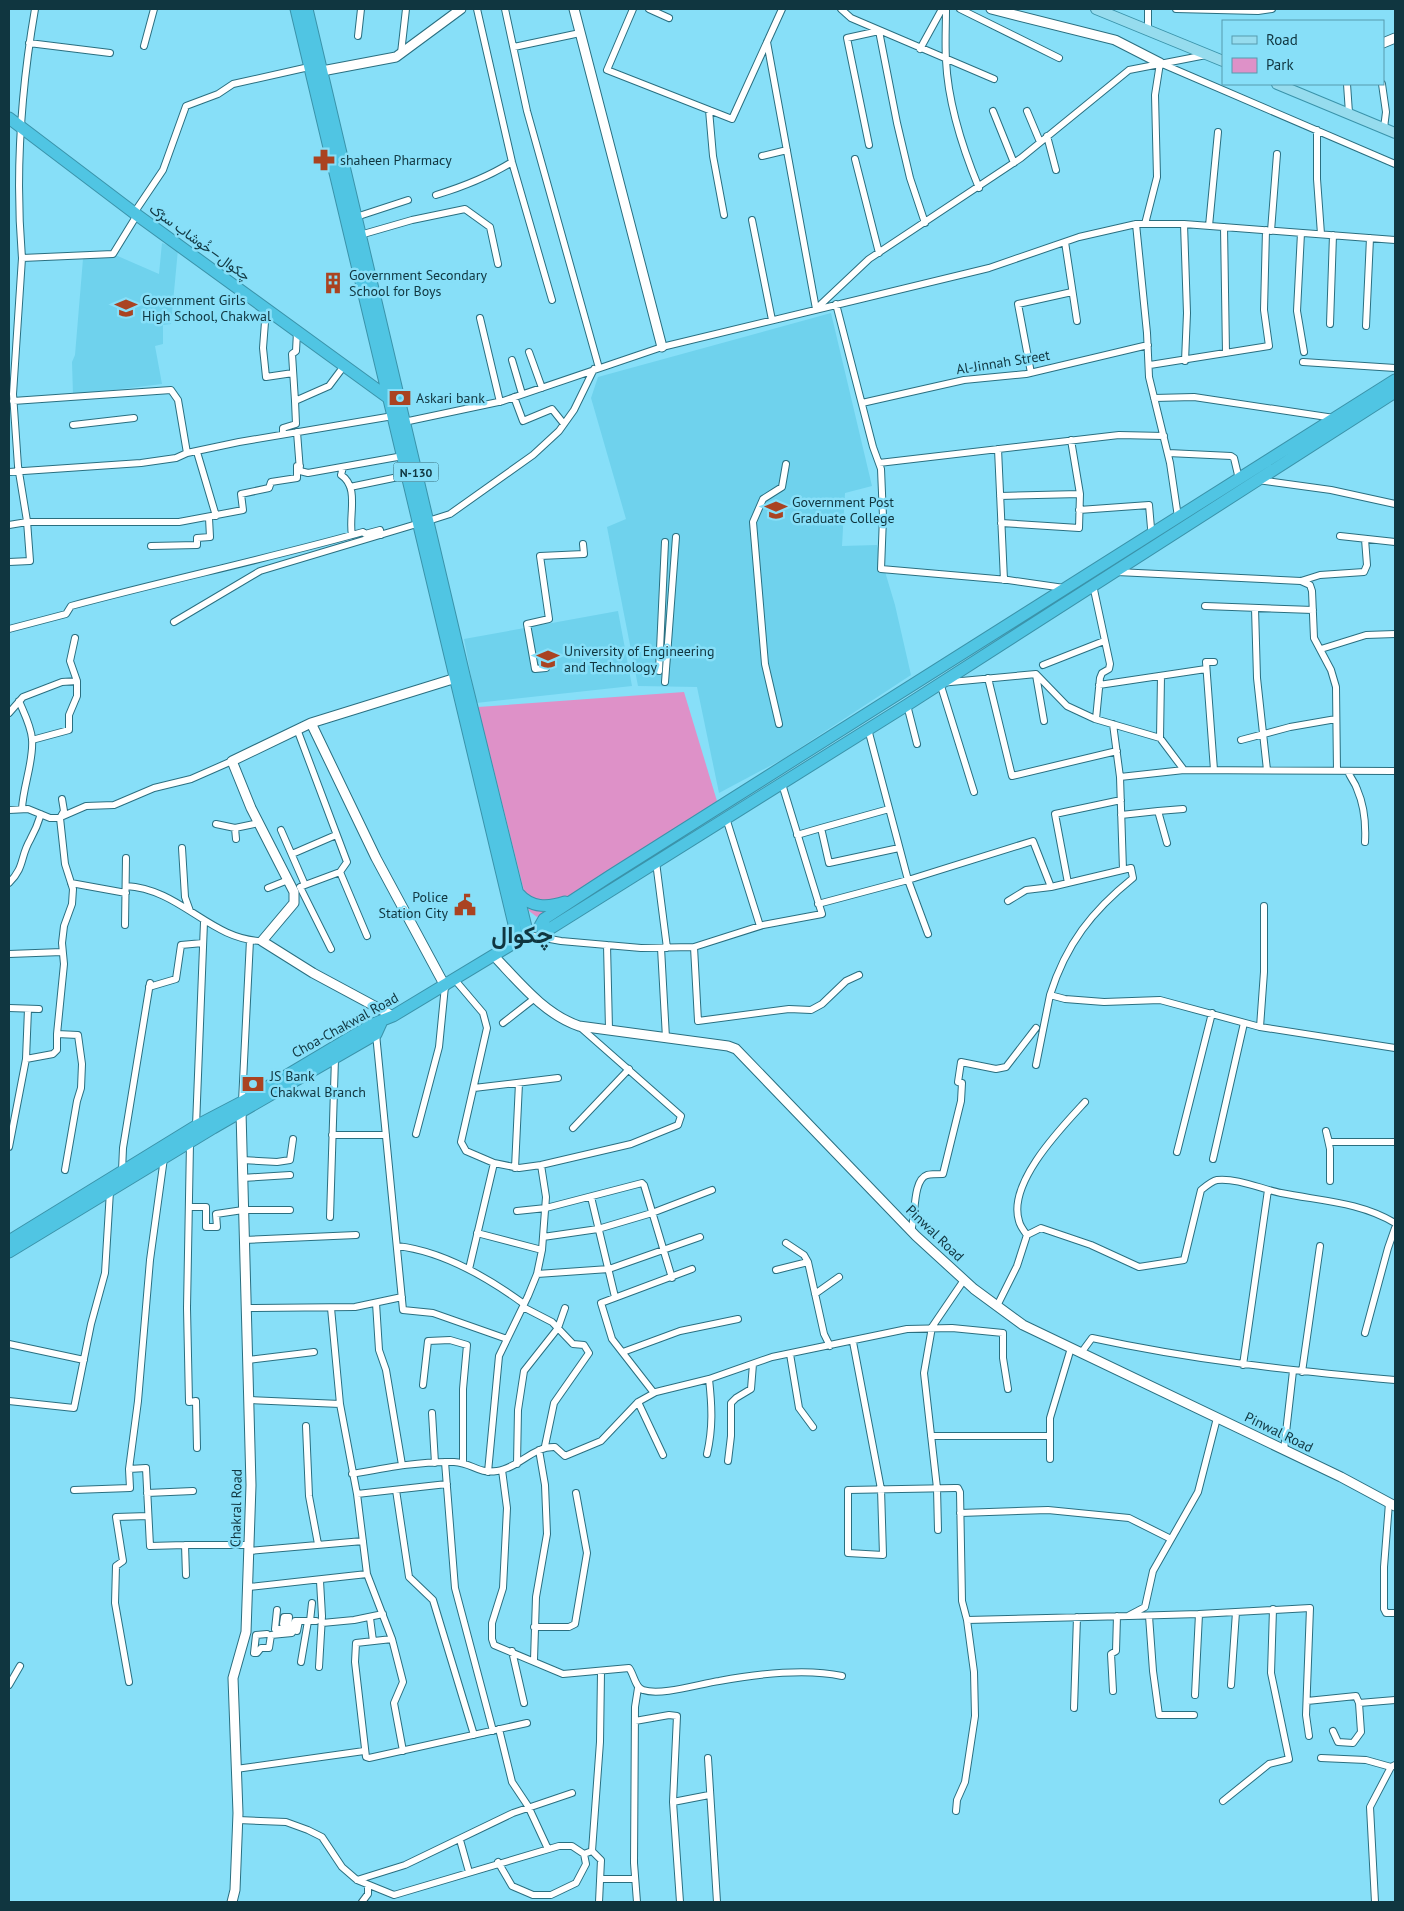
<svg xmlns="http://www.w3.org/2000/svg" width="1404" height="1911" viewBox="0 0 1404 1911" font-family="'PT Sans',Vazirmatn,sans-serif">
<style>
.built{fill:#6fd2ed}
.green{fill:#de91c8}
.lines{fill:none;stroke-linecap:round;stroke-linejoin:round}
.street-casing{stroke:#2a6f80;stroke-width:8}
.secondary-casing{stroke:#2a6f80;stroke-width:11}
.primary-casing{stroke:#3a93aa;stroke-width:12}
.highway-casing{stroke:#3a93aa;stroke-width:13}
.street{stroke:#fff;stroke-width:6}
.secondary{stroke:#fff;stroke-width:9}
.primary{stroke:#96dcee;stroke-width:10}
.highway{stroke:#50c5e3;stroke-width:11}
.labels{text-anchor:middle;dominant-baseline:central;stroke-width:5;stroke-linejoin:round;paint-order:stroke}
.shield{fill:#87dff8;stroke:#346977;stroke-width:1}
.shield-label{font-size:12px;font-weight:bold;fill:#103640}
.poi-label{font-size:14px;fill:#103640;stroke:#87dff8;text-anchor:start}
.street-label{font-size:14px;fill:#103640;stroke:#87dff8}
.town-label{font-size:24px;font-weight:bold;fill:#103640;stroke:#87dff8}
</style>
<rect width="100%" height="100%" fill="#87dff8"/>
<path class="built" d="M 162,243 L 178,249 L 171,324 L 163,325 L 163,344 L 155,346 L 162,384 L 73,395 L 72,362 L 75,355 L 83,259 L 113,254 L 159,274 Z
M 831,313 L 872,486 L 845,493 L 842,546 L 877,545 L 895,605 L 911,675 L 783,759 L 719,793 L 697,687 L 638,686 L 607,527 L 626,519 L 591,398 L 598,377 Z
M 618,611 L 632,686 L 476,703 L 464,639 Z"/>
<path class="green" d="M 684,692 L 717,801 L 537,917 L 529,911 L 478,707 Z"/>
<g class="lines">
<g class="street-casing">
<path id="street" d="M 35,9 C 21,90 15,175 22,258 L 113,254 L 137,215
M 477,9 L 512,162 L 552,300
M 505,9 L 527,111 L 599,368
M 633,9 L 607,70 L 732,119 L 782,9
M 649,9 L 669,18
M 841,9 L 851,18 L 994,79
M 946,9 C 946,26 945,43 946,60 C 948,104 962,147 979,188
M 960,9 L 1059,58
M 1148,9 L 1148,30
M 1176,9 L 1258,11 L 1272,9
M 358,36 L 361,9
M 767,42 L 816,309
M 29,43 L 110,53
M 144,46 L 154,9
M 514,47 L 580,33
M 920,49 L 942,9
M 401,53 L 406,9
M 1347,84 L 1349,113
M 1382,84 L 1386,112 L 1384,128
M 709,110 L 713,156 L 724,215
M 993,111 L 1014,163
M 1027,111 L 1040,142
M 1317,130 L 1317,179 L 1321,234
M 1047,136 L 1056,170
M 869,145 L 847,38 L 879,31 L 897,123 L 910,178 L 925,223
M 762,156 L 787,150
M 855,159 L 879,253
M 436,195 C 462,187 488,177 512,162
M 134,213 L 163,170 L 186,106 L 218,94 L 233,84 L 309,67
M 356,217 L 408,200
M 752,220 L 772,320
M 1136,224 L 1147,333 L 1149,377 L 1170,463 L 1178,517
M 1145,224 L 1157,177 L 1155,95 L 1160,63 L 1395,164
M 1184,224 L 1187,313 L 1185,361
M 1209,226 L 1218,132
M 1224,227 L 1226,353
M 1271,231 L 1277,154
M 1301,233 L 1297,311 L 1304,352
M 360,235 L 412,220 L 465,209 L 490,227 L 498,264
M 1065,242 L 1077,321
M 836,304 L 873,447 L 881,469 L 883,517 L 881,569 L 1008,580 L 1064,588
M 817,308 L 869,259 L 1021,158 L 1129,70 L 1206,55
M 266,309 L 263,348 L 266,377 L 293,373
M 480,318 L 500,402
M 1330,324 L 1333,235
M 1366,326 L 1370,238
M 529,352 L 542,388
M 512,360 L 522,394
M 1303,362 L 1395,368
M 1150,365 L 1269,346 L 1264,310 L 1266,230
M 1031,373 L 1018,304 L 1072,292
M 514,397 L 523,421 L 552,409 L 564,424
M 1154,398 L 1194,397 L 1334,418
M 13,401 L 171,390 L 178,400 L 187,453
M 295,401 L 292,354 L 296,351 L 297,332
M 862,403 L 964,380 L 1026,374 L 1148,345
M 404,422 L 503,401 L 662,347 L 989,268 L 1079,237 L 1136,224 L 1184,224 L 1395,240
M 73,425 L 134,418
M 297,432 L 300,471 L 308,473 L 403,456
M 283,434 L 283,428 L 296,424 L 295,401 L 329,386 L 344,366
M 998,449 L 1004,580
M 197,452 L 216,516
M 1168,453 L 1231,456 L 1234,458 L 1239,479
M 879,463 L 1119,435 L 1164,436
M 343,467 L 341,475 C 360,487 348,517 352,535
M 9,472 L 141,463 L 176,458 L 187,453 L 239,442 L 393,416
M 1258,480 L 1331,490 L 1395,504
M 350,487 L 408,475
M 1000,496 L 1080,494
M 1079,510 L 1149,505 L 1151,528
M 428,521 L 450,514 L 533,455 L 559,431 L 574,410 L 594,369
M 1001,523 L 1079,528 L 1080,494 L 1071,440
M 9,525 L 27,522 L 179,522 L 243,510 L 241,494 L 269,488 L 271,482 L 297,478 L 297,466 L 300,466
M 1340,536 L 1395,542
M 151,546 L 197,545 L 197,538 L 210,537 L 209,518
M 9,562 L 30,561 L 27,521 L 18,466 L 13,394 L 22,258
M 1117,572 L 1301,581 L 1320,575 L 1364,572 L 1367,565 L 1365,539
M 1301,581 L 1310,585 L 1312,591 L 1314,638 L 1331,670 L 1336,687 L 1337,771
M 1093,585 L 1110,664 L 1109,669 L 1102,673 L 1100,678 L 1096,719
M 1205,606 L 1313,610
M 1255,608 L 1257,678 L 1267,770
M 174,622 L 260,571 L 420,523
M 9,629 L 66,614 L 71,606 C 168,580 266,559 363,532 L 365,534 L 380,530 L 381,535
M 1321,649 L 1366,635 L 1395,634
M 1043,665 L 1104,641
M 546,668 L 535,669 L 527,624 L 549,619 L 540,556 L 584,554 L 583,544
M 659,671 L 665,542
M 1036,675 L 1044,721
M 988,678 L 1012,776 L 1117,751
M 665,682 L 676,537
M 1099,685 L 1206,669
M 19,701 C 24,713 31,726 32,739 C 34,761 23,786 22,809
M 907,705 L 917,744
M 9,713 L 23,697 L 62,682 L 77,681
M 779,724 L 765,664 L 753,522 L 763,499 L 782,487 L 786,464
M 1113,724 L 1120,777 L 1123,870
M 297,729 L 347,862 L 340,872 L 367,936
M 868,729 L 908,880 L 928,934
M 1160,738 L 1161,676
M 32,740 L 69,730 L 69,715 L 77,696 L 77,681 L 70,661 L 75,638
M 1241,740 L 1290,727 L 1336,719
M 1184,770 L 1395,771
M 1214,770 L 1206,662 L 1214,662
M 1348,771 C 1350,778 1355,782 1357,789 C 1364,805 1366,824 1365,842
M 974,792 L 940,683 L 1036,674 L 1067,706 L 1095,719 L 1160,738 L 1184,770 L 1120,777
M 9,810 L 28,809 L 50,818 L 60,818
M 1158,811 L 1183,809
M 1121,815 L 1158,811 L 1167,843
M 63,816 L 86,806 L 114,805 L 154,788 L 191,779 L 232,761
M 726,818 L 760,926
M 216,824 L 235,828
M 821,828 L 889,809
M 281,830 L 305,885 L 340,872
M 797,835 L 821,828 L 829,863 L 899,848
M 236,839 L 235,828 L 259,823
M 182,848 L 185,897 L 190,911
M 292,854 L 336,835
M 656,862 L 667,948
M 9,883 C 25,867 20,857 30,840 C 35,831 38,824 41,814
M 71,883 L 126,893
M 1068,883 L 1055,814 L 1121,800
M 305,885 L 300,887 L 331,949
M 126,886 C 181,889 210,940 262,941
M 268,888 L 288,880
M 1008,901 L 1026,890 L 1051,887 L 1131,868 L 1133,878 C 1092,911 1066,944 1050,995 L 1065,999 L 1104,1002 L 1160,1000 L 1260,1027 L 1395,1048
M 818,904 L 908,880 L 1033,841 L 1051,887
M 125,925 L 126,858
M 528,935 L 561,941 L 641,948 L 694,947 L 763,925 L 822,914 L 782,784
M 607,945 L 609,1029
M 694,947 L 698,1021 L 789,1009 L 811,1010 L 822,1004 L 846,981 L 859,975
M 661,948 L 666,1038
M 9,954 L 62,952
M 455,980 L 483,1013 L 487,1028 L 461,1142 L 466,1151 L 494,1163 L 519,1168 L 541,1165 L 631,1144 L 678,1125 L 681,1116 L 580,1027
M 149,987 L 176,979 L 181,945 L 203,943
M 9,1008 L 39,1009
M 503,1023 L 535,998
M 1260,1027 L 1264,972 L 1264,906
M 57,1034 L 78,1035 L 82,1064 L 81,1088 L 77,1101 L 65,1170
M 376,1034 L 403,1310 L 433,1313 L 507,1339
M 26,1059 L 53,1054 L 57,1050 L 57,1034 L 64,964 L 62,943 L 64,926 L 72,904 L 73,889 L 65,864 L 60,818 L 64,811 L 62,799
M 1036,1065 L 1050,995
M 474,1088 L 558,1078
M 242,1102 L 250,940
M 196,1126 L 204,922
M 573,1128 L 629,1069
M 416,1134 L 439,1047 L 445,986
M 332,1135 L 386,1135
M 190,1143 L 187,1308 L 189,1402 L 196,1401 L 197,1448
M 9,1147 L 26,1059 L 28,1009
M 1177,1152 L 1212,1013
M 1213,1159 L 1244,1023
M 242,1160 L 277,1162 L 290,1160 L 293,1139
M 515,1168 L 519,1083
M 122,1171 L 123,1148 L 150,983
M 242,1178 L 290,1175
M 1330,1181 L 1330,1149 L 1326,1131 L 1329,1142 L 1395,1142
M 591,1197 L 615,1297
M 190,1207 L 206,1207 L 206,1227 L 217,1227 L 216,1214 L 243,1210 L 290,1210
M 517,1211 L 546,1208 L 642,1183 L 644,1185 L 672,1278
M 330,1217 L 335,1058
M 911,1231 C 916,1218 912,1180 927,1175 C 931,1174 938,1174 943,1174 L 961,1101 L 962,1083 L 958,1082 L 961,1062 L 996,1069 L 1006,1067 L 1036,1028
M 477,1233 L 542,1250
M 1027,1235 C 1024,1231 1020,1226 1019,1221 C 1007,1183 1062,1127 1085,1102
M 543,1237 L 598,1229 L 652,1213 L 712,1190
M 244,1240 L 356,1235
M 786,1243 L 804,1255 L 808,1262 L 824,1334 L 830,1346
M 397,1246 C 443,1251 487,1277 524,1304
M 469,1269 L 494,1163
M 776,1270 L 808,1262
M 537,1274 L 609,1269 L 700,1237
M 815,1294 L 839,1277
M 376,1303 L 379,1350 L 386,1370 L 402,1465
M 997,1306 L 1017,1266 L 1027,1235 L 1041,1228 L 1091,1245 L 1139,1267 L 1184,1260 L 1201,1190 C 1206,1186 1212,1181 1217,1180 C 1238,1178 1261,1189 1281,1193 C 1321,1201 1360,1202 1395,1223
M 523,1307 L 552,1322 L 573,1344 L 584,1345 L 589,1353 L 554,1403 L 545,1446
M 246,1308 L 355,1307 L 402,1297
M 331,1308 L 340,1404 L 357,1494 L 367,1574 L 392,1639 L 403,1682 L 394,1703 L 403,1751
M 1365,1333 L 1388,1248 L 1395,1228
M 853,1342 L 881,1489 L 883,1555 L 848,1553 L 848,1490 L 955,1488 L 958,1488 L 960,1492 L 962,1601 L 967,1620 L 974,1672 L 975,1716 L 965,1782 L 957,1800 L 956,1811
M 9,1344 L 84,1360
M 623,1352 L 680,1331 L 738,1319
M 1081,1353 L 1092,1338 C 1193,1360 1293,1371 1395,1380
M 790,1354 L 799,1408 L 813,1427
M 248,1360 L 314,1352
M 1243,1365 L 1268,1190
M 1302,1372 L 1320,1246
M 423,1385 L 428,1341 L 450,1340 L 467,1345 L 463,1389 L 463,1463
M 654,1393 L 612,1339 L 601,1303 L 692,1269
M 249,1400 L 340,1404
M 9,1401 L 74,1408 L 91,1324 L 105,1273 L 110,1191
M 638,1402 L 663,1455
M 432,1413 L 435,1463
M 306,1426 L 309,1496 L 318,1544
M 931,1436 L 1050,1436
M 1284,1450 L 1293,1371
M 707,1454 C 713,1428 712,1406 709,1379
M 1050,1459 L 1050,1418 L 1071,1348
M 728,1461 L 731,1436 L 731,1403 L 736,1398 L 751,1389 L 753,1364
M 445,1462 L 455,1588 L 493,1731
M 517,1464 L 518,1410 L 524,1371 L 558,1328 L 565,1308
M 129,1469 L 146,1468 L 150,1546 L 185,1545
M 502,1470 L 507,1508 L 503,1588 L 492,1623 L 492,1639 L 494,1645 L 563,1674 L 629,1668 C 634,1674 635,1688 643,1690 C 661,1696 699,1684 719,1681 C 757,1674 805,1668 842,1676
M 488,1472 L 499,1356 L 528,1296 L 537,1274 L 542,1250 L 546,1197 L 541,1165
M 352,1474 C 385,1468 420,1461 454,1462 C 473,1463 477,1474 497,1471 C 519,1468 533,1446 555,1447 L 565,1456 L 601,1441 L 638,1402 L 656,1392 L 709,1379 L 772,1357 L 907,1329 L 952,1328 L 1003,1333 L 1003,1358 L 1008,1389
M 74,1490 L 130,1488 L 129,1469 L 138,1401 L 150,1260 L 164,1158
M 396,1490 L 409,1577 L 433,1600 L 474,1735
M 147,1493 L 193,1491
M 357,1494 L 447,1484
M 1389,1503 L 1384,1567 L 1384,1609 L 1386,1613 L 1395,1613
M 960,1513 L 1048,1510 L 1129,1518 L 1171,1539
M 938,1530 L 937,1488 L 924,1373 L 932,1327 L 964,1280
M 249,1551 L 363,1541
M 186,1575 L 185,1545 L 249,1545
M 249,1587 L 367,1574
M 277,1610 L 275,1629 L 288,1629 L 289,1617 L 284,1617 L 283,1624
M 1199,1614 L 1310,1608 L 1306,1715 L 1309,1736
M 1129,1616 L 1199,1614 L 1195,1695
M 1149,1616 L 1153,1671 L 1159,1715 L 1194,1715
M 370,1618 L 373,1641
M 967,1620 L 1128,1616 L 1145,1607 L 1153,1571 L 1198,1492 L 1217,1418
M 310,1621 L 312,1603
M 322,1623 L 354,1620 L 383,1614
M 534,1627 L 569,1627 L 575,1624 L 587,1553 L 576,1493
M 297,1631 L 299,1621
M 267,1634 L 256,1635 L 254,1653 L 257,1653 L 261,1648 L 269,1648 L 271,1635 L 292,1633 L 295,1621 L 316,1621
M 392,1639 L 356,1643 L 355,1662 L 366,1757 L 369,1758 L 527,1723
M 512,1651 L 524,1703
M 534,1660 L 536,1597 L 547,1534 L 545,1485 L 539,1450
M 301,1662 L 308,1621
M 319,1667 L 322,1616 L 320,1581
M 129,1682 L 115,1603 L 116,1566 L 123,1561 L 116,1517 L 148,1516
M 9,1685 L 20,1666
M 1231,1685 L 1236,1612
M 1113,1691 L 1111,1654 L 1116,1651 L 1117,1616
M 1307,1701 L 1356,1696 L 1359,1703
M 1074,1708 L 1077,1617
M 635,1721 L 669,1715 L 677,1716 L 673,1802 L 680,1902
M 499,1729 L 512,1782 L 528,1806 L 548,1849
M 1333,1731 L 1338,1742 L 1353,1743 L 1361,1732 L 1359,1703 L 1395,1700
M 708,1758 L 717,1902
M 1321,1758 L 1366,1760 L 1391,1767
M 236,1769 L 364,1751
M 1223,1801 L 1269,1764 L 1289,1759 L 1271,1673 L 1273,1609
M 673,1802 L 709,1795
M 238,1820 L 286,1822 L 308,1830 L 322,1837 L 342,1867 L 357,1880 L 394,1895 L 559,1846 L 572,1846 L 584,1854 L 592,1851 L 600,1742 L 601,1672
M 460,1840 L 469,1872
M 592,1851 L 601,1860 L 599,1902
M 498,1862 L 512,1886 L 533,1895 L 551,1895 L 576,1883 L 586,1864 L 584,1854
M 600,1879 L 635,1879
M 357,1880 L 405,1865 L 513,1813 L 572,1793
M 362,1902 L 368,1894 L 368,1885
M 637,1902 L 634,1863 L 635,1707 L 638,1688
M 1375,1902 L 1370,1807 L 1391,1767 L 1395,1765"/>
</g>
<g class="secondary-casing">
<path id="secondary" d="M 574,9 L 662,347
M 991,9 L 1115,40 L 1160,63
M 1383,43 L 1395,38
M 322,71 L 396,57 L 461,9
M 311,723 L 376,858 L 445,986
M 494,956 C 519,982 544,1014 579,1026 L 728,1046 L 736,1049 L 916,1236 L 974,1289 L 1023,1325 L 1341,1477 L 1395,1506
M 393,1016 L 313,973 L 262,941 L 294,903 L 294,892 L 251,808 L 232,761 L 311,723 L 456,678 L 462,679
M 232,1902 L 235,1890 L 238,1813 L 233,1678 L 246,1632 L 251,1485 L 241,1112"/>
</g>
<g class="primary-casing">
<path id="primary" d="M 1096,9 L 1223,61
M 1277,84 L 1395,133"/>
</g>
<g class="highway-casing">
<path id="highway" d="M 296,9 L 518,941
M 307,9 L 465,679 L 528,935
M 9,118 L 137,215 L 390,399
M 518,893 C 531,908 547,908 565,902
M 540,926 L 544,919 L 610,876 L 1395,380
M 540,926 L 551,928 L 907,705 L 1395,392
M 9,1241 L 196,1126 L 242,1102 L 373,1024 L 393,1016 L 524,937
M 9,1252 L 213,1128 L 376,1034 L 381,1023"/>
</g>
<use href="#street" class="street"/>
<use href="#secondary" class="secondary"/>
<use href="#primary" class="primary"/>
<use href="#highway" class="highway"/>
</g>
<defs>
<g id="pharmacy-bare" transform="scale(1.725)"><path d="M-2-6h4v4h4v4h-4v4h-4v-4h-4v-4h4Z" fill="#aa4321" stroke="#87dff8" stroke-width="2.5" paint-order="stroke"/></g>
<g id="building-bare" transform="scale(1.725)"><path d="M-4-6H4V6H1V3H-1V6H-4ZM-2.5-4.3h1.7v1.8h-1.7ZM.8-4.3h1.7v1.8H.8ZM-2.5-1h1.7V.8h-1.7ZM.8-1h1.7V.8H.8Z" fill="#aa4321" stroke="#87dff8" stroke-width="2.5" paint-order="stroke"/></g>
<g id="school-bare" transform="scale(1.725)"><path d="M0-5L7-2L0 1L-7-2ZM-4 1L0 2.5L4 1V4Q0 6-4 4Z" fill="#aa4321" stroke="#87dff8" stroke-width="2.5" paint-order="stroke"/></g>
<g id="bank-bare" transform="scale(1.725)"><path d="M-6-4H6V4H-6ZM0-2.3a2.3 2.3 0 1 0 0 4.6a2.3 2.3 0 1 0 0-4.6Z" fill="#aa4321" stroke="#87dff8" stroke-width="2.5" paint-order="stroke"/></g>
<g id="university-bare" transform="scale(1.725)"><path d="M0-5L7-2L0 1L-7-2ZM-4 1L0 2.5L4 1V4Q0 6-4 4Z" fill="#aa4321" stroke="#87dff8" stroke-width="2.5" paint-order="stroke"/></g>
<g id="civic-bare" transform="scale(1.725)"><path d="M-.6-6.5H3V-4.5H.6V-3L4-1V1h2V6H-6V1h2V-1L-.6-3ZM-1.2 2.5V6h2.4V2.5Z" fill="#aa4321" stroke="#87dff8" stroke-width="2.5" paint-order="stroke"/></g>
</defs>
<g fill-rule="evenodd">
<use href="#pharmacy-bare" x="324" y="160"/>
<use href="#building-bare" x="333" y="283"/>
<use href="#school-bare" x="126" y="308"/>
<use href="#bank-bare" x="400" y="398"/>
<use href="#university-bare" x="776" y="510"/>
<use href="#university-bare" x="548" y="659"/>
<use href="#civic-bare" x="465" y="905"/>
<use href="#bank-bare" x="253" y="1084"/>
</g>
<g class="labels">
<rect class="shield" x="393.5" y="462.5" width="45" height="19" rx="4"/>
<g class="shield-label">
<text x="416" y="472">N-130</text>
</g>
<g class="poi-label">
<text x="340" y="160">shaheen Pharmacy</text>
<text x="349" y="275">Government Secondary<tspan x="349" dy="16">School for Boys</tspan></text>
<text x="142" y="300">Government Girls<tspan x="142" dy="16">High School, Chakwal</tspan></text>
<text x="416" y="398">Askari bank</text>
<text x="792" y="502">Government Post<tspan x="792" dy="16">Graduate College</tspan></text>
<text x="564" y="651">University of Engineering<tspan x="564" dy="16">and Technology</tspan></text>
<text x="448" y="897" text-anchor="end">Police<tspan x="448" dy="16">Station City</tspan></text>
<text x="270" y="1076">JS Bank<tspan x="270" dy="16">Chakwal Branch</tspan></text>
</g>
<g class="street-label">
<text transform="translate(200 242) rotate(36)">چکوال—خُوشاب سڑک</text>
<text transform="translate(1003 362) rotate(-9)">Al-Jinnah Street</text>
<text transform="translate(345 1025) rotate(-29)">Choa-Chakwal Road</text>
<text transform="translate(935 1233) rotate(44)">Pinwal Road</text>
<text transform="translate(1279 1432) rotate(26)">Pinwal Road</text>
<text transform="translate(236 1508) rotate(-89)">Chakral Road</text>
</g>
<g class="town-label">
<text x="522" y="934">چکوال</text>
</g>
</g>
<rect width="1404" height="1911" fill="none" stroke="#103640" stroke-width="20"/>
<rect x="1222" y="20" width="162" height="65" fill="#87dff8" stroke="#579bae"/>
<rect x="1232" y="36" width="25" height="8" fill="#96dcee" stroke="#579bae"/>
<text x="1266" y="45" font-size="15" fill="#103640">Road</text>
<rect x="1232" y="58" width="25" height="15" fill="#de91c8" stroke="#579bae"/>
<text x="1266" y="70" font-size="15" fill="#103640">Park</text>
</svg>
